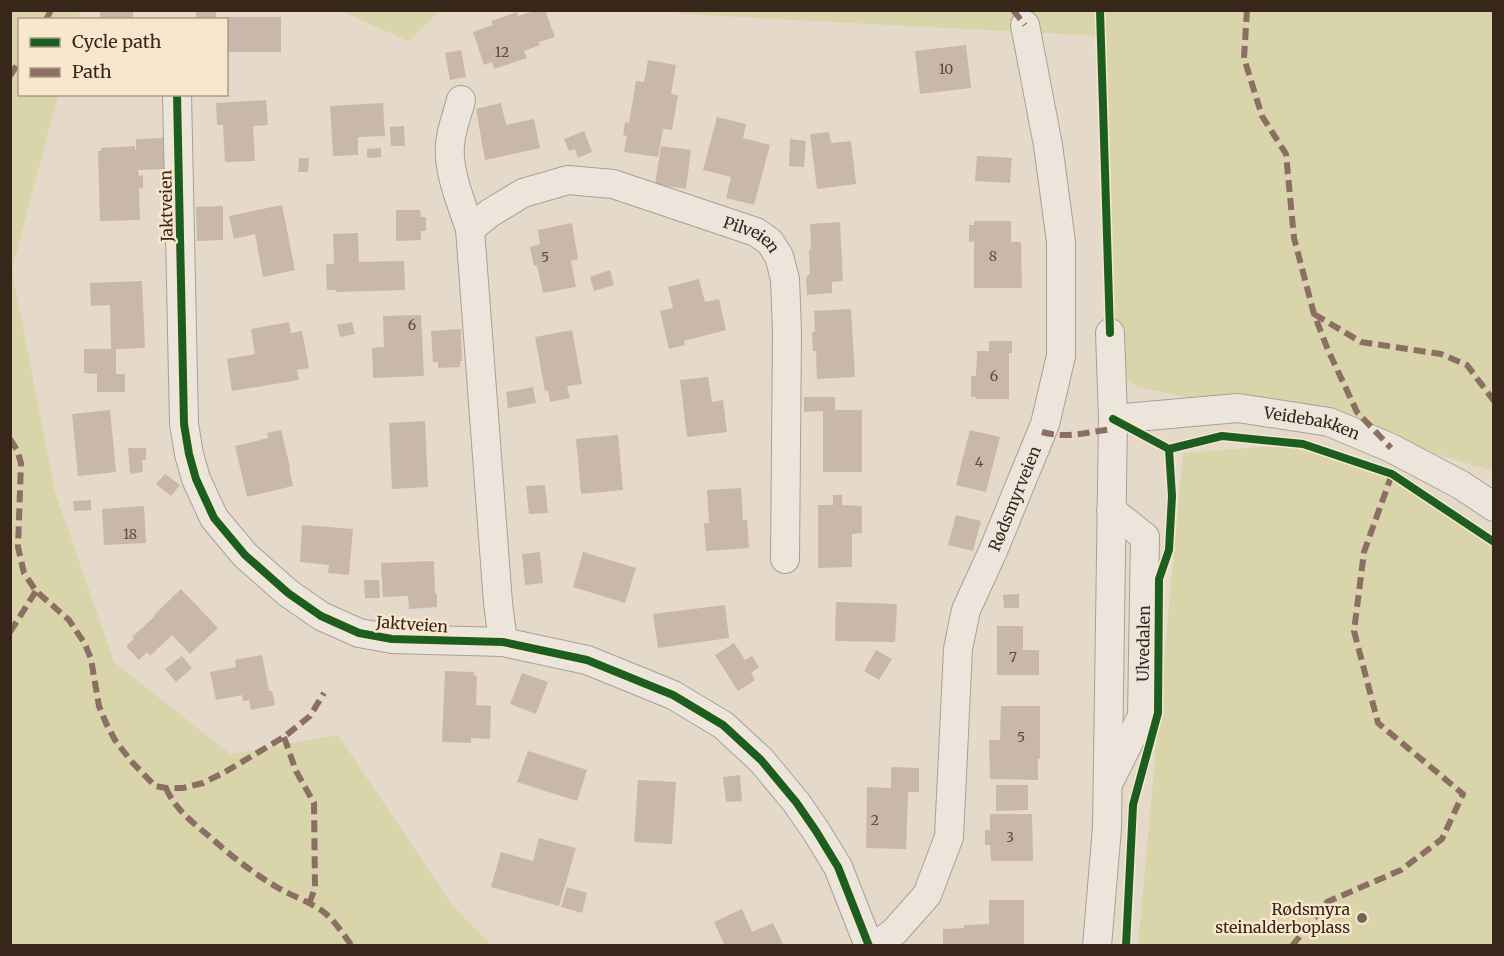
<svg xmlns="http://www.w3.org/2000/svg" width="1504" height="956" viewBox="0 0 1504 956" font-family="Merriweather,serif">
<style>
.green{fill:#d9d4aa}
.building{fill:#c9b7aa}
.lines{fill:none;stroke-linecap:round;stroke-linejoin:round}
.minor-casing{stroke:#aa9f93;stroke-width:30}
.minor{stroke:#ece5dc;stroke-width:28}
.quiet{stroke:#8d6e63;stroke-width:6;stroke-dasharray:12 6;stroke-linecap:butt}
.cycleway-casing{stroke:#f8e7cd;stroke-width:11}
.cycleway{stroke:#1b5e20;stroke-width:8}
.poi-dot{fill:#756558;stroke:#f8e7cd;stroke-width:2}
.labels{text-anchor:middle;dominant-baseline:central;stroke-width:5;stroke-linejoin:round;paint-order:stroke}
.number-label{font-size:14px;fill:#5c4a3f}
.street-label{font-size:16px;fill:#38261b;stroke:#f8e7cd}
.poi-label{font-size:16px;fill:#38261b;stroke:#f8e7cd;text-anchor:end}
</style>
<rect width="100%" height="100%" fill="#e5dac9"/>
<path class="green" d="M 10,11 L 80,11 L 78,19 L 20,20 L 20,94 L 58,95 L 12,270 L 55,492 L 114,662 L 230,754 L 338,735 L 453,906 L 491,945 L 11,945 Z
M 341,11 L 440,11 L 408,41 Z
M 677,11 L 1493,11 L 1493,471 L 1329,422 L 1238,408 L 1138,387 L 1111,368 L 1100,36 L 681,14 Z
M 1303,444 L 1392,474 L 1493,543 L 1493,945 L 1138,945 L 1183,453 Z"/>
<path class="building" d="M 100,10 L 133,10 L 133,20 L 100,20 Z
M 196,10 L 216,10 L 216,20 L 196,20 Z
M 538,10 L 545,10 L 555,37 L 539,42 L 540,45 L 524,51 L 527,58 L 494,69 L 492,62 L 484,65 L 473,32 L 493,25 L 491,21 L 517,12 L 518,16 Z
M 222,17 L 281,17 L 281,52 L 226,52 L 226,20 L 222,20 Z
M 966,45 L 971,88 L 920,94 L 915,51 Z
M 461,50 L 466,77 L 450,80 L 445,53 Z
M 648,60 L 676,65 L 671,94 L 678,95 L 672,130 L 663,129 L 658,157 L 624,152 L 627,136 L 623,135 L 625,122 L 629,123 L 636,81 L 644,82 Z
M 266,100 L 268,125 L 253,126 L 255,161 L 225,162 L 223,125 L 217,125 L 216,103 Z
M 383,103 L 385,136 L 358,137 L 358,155 L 333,156 L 330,106 Z
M 501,103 L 506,125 L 534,119 L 540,148 L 485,160 L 476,109 Z
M 717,117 L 746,124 L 743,138 L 770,145 L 754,205 L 726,198 L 731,177 L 703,170 Z
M 404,126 L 405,146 L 391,146 L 390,127 Z
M 584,131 L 592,152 L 578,158 L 575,149 L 569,151 L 564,139 Z
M 829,132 L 831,143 L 851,141 L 856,184 L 817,189 L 810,134 Z
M 164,138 L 165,169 L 138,170 L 139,176 L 143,175 L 143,188 L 139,188 L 140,220 L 100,221 L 98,151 L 101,151 L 101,148 L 135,146 L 135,150 L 136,150 L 136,139 Z
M 790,139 L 806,141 L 804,167 L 789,166 Z
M 661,146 L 691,150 L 686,189 L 655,184 Z
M 381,148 L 381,157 L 367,158 L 367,149 Z
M 977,156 L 1012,158 L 1010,183 L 975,181 Z
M 299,158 L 309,158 L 308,172 L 298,172 Z
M 282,205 L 295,270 L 263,277 L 255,234 L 234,239 L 229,216 Z
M 223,206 L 223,240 L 197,241 L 196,207 Z
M 396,210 L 420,210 L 421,217 L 426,217 L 426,231 L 421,231 L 421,240 L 396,241 Z
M 974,221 L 1011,221 L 1011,242 L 1021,242 L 1022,288 L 974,288 L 974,241 L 969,242 L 969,225 L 974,225 Z
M 840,222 L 843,281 L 832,282 L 832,293 L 807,295 L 806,278 L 810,273 L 809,250 L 811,249 L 810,224 Z
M 572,223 L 578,259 L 571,261 L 576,287 L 543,293 L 537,265 L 534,266 L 530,247 L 540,244 L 538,230 Z
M 358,233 L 359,262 L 404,261 L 405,290 L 336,292 L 336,290 L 327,290 L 326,264 L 334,264 L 333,234 Z
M 610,270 L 614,285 L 594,291 L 590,277 Z
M 699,279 L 705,302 L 719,299 L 726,330 L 684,341 L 685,345 L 669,349 L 660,311 L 673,308 L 668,287 Z
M 142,281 L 145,348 L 116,349 L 116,374 L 125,374 L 125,392 L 97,392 L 97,374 L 84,373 L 84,349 L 111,349 L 110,305 L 91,306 L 90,283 Z
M 851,309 L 855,377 L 817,379 L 816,351 L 813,351 L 812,332 L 815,332 L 814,311 Z
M 421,315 L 424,376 L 373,378 L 372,348 L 384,347 L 383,316 Z
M 289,322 L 291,333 L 302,331 L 309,368 L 297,370 L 299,380 L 232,391 L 227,359 L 255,354 L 251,329 Z
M 352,322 L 355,334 L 340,337 L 337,325 Z
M 461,329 L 462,361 L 460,361 L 460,367 L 438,368 L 438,362 L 433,362 L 431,331 Z
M 572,330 L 582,384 L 567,386 L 570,398 L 550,402 L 548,390 L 545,391 L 535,337 Z
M 989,341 L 1012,341 L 1012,353 L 1009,353 L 1009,399 L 976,399 L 976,397 L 971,397 L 971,376 L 976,376 L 977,351 L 989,351 Z
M 708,377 L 712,402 L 723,400 L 727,432 L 687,437 L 680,380 Z
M 533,387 L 536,403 L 508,408 L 506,392 Z
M 804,397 L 835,397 L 835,410 L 862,410 L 862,472 L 823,472 L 823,411 L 804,412 Z
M 110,410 L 116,472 L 78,476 L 72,414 Z
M 425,421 L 428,487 L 392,489 L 389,423 Z
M 281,430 L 290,467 L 289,467 L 293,486 L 247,497 L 235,446 L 268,438 L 267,433 Z
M 970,430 L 1000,437 L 986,492 L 956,485 Z
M 618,435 L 623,490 L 581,494 L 576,439 Z
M 128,448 L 146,448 L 146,460 L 142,460 L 143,472 L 130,474 Z
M 165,474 L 180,485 L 171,496 L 156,484 Z
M 545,485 L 548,513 L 529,514 L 526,486 Z
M 741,488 L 743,520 L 747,520 L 749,548 L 706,551 L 704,523 L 709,523 L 707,490 Z
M 833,495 L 842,495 L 842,505 L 862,506 L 862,533 L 852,534 L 852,567 L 818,568 L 818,505 L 833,505 Z
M 91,500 L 91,510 L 74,511 L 73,501 Z
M 144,506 L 146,543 L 104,545 L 102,509 Z
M 956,515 L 981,521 L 973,551 L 948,545 Z
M 302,525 L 353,529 L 349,575 L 328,573 L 329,565 L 300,562 Z
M 540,552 L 543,583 L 525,585 L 522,554 Z
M 583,552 L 636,568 L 625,603 L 573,587 Z
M 434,561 L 435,594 L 437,594 L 437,607 L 409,609 L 408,596 L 383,597 L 381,563 Z
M 364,580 L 379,580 L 380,598 L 365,598 Z
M 181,589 L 218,628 L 190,654 L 172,635 L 150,656 L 147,652 L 139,660 L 126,646 L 134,639 L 132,637 L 155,616 L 154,615 Z
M 1019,594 L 1019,608 L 1004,608 L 1003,595 Z
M 836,602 L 897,604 L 895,642 L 835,641 Z
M 725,605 L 729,638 L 658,648 L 653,614 Z
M 997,626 L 1023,626 L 1023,650 L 1039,650 L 1039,675 L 997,675 Z
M 734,643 L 745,660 L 752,656 L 759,667 L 751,673 L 755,680 L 738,691 L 715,655 Z
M 876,650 L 892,659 L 879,680 L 864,671 Z
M 262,655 L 269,691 L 272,691 L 275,705 L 251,710 L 249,700 L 243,701 L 242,695 L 216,700 L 210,672 L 236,667 L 235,660 Z
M 182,656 L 192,668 L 176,682 L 165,669 Z
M 445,671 L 474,672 L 474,675 L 477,676 L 476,705 L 491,706 L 490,739 L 471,738 L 471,743 L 442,742 Z
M 522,673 L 548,682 L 536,714 L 510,704 Z
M 1001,706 L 1040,706 L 1040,759 L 1038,759 L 1038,780 L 990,779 L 989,740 L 1000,740 Z
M 528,751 L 587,770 L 577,801 L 517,782 Z
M 891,767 L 919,768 L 919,792 L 908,792 L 906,849 L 866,848 L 867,787 L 891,788 Z
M 740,775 L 742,801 L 726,802 L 723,777 Z
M 638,780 L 676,782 L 672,844 L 634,842 Z
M 996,785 L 1028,785 L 1028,810 L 996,811 Z
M 990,814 L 1032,814 L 1033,861 L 991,861 L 990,845 L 985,845 L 985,830 L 990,830 Z
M 539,838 L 576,848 L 559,906 L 491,887 L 501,852 L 533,861 Z
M 567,887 L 587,893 L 582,913 L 561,907 Z
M 989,900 L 1024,900 L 1024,946 L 943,946 L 943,929 L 964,928 L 964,925 L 989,924 Z
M 742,909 L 752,932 L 773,923 L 784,946 L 725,946 L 714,922 Z"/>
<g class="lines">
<g class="minor-casing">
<g id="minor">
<path d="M 177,94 L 184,424 L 189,454 L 196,479 L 214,518 L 245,555 L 288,593 L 321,616 L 359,633 L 392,639 L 503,642 L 587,660 L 673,695 L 723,725 L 761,760 L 796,802 L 816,831 L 838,867 L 869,946"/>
<path d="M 461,100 C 458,112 453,125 451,137 C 445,166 461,202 470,229 L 498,603 L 503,642"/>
<path id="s1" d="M 470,229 L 490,213 L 523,193 L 568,180 L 613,184 L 756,232 L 770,242 L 779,256 L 785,279 L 787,332 L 785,559"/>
<path id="s2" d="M 1113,419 L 1238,408 L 1329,422 L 1391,448 L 1461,485 L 1494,507"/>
<path id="s3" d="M 1110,780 L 1142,716 L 1145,537 L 1111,510"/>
<path id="s4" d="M 876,946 L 895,931 L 927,895 L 949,837 L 958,649 L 966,610 L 993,551 L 1045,424 L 1061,356 L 1061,242 L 1048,145 L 1025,25"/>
<path d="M 1097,946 L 1107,828 L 1113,419 L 1110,333"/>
</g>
</g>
<use href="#minor" class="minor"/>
<path class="quiet" d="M 1013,10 L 1025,25
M 1247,10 L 1244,58 L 1262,116 L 1286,154 L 1294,238 L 1314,314 L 1328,350 L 1357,412 L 1391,448
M 46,20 L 51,10
M 10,76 L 20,60
M 1314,314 L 1361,342 L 1441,354 L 1467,365 L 1494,401
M 1042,432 C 1067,439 1087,432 1113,429
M 10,439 L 17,450 L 21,463 L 18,547 L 24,573 L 36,591 L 69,620 L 85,644 L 91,659 L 99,706 L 106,723 L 115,740 L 131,761 L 155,786 L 166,788 L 183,788 L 203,783 L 225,772 L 284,737 L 310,716 L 324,693
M 10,632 L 36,591
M 284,737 L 296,771 L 314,803 L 315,888 L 309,904
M 166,788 C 174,808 193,823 209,836 C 231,856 254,874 280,889 C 293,896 309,902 321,910 C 334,919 343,934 352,946
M 1292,946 L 1327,902 L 1401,870 L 1442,839 L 1463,794 L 1378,723 L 1354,631 L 1364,552 L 1392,474"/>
<g class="cycleway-casing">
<path id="cycleway" d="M 1100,10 L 1110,333
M 177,94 L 184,424 L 189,454 L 196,479 L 214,518 L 245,555 L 288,593 L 321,616 L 359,633 L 392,639 L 503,642 L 587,660 L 673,695 L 723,725 L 761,760 L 796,802 L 816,831 L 838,867 L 869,946
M 1113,419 L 1169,449 L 1222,436 L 1303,444 L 1392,474 L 1494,542
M 1126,946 L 1133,805 L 1158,713 L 1159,579 L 1169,550 L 1172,496 L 1169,449"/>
</g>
<use href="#cycleway" class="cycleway"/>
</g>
<circle class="poi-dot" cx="1362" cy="918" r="6"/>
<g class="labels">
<g class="number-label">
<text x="502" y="52">12</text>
<text x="946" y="69">10</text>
<text x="993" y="256">8</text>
<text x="545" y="257">5</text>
<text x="412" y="325">6</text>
<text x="994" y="376">6</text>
<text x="979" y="462">4</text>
<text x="130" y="534">18</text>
<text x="1013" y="657">7</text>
<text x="1021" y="737">5</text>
<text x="875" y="820">2</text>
<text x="1010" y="837">3</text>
</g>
<g class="street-label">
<text transform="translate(166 206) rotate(-91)">Jaktveien</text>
<text stroke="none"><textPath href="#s1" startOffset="304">Pilveien</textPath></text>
<text stroke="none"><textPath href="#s2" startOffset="201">Veidebakken</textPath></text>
<text stroke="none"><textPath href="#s4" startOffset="484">Rødsmyrveien</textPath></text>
<text transform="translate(412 624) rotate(4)">Jaktveien</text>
<text stroke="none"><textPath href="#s3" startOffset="144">Ulvedalen</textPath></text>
</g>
<g class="poi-label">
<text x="1350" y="909">Rødsmyra<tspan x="1350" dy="18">steinalderboplass</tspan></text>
</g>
</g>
<rect width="1504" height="956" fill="none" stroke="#38261b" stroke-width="24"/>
<rect x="18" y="18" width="210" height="78" fill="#f8e7cd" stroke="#ab9a86" stroke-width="1.5"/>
<rect x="30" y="38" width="30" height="9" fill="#1b5e20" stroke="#ab9a86" stroke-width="1.5"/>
<text x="72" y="48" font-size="18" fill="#38261b">Cycle path</text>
<rect x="30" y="68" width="30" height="9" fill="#8d6e63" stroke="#ab9a86" stroke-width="1.5"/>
<text x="72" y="78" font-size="18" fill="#38261b">Path</text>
</svg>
